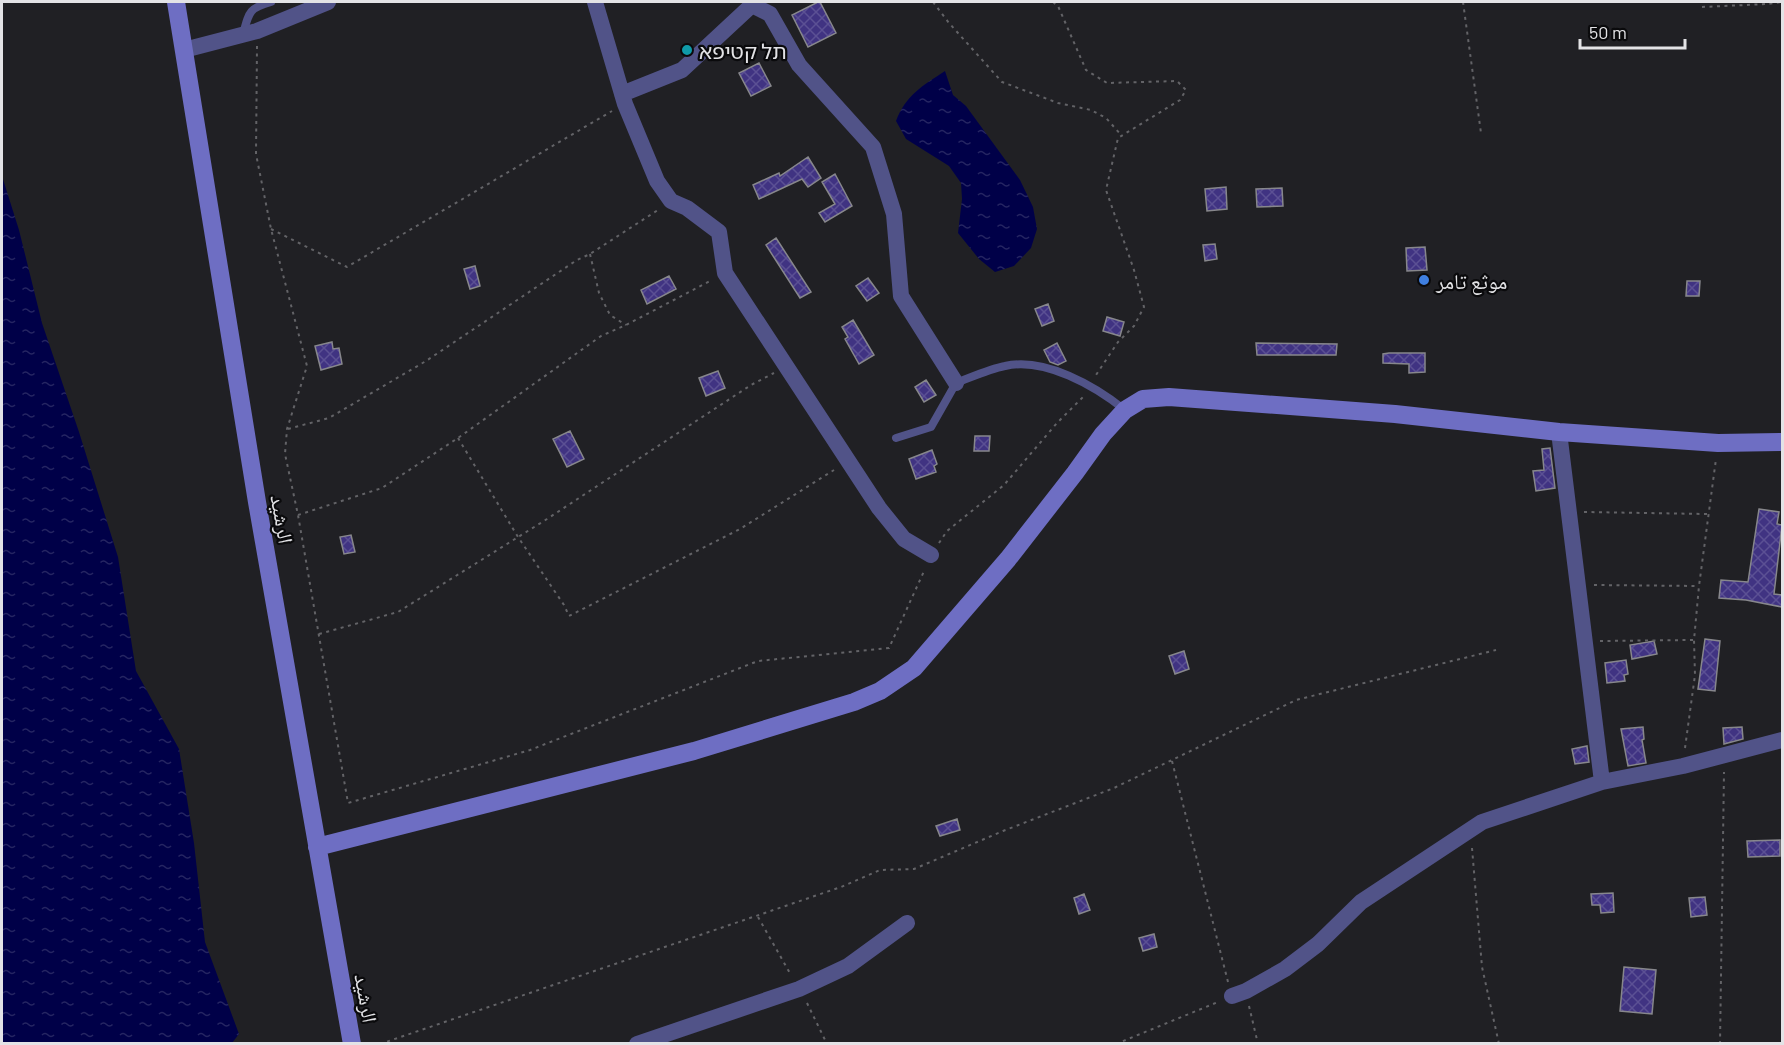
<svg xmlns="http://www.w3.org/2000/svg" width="1784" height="1045" viewBox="0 0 1784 1045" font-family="Barlow,'Noto Naskh Arabic','Noto Sans Hebrew',sans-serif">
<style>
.water{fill:url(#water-ripples)}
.building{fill:url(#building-cross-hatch);stroke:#87878c;stroke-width:1.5}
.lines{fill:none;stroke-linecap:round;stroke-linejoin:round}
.path{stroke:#636367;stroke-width:2;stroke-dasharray:3 4.5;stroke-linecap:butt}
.lane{stroke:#515388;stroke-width:8}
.street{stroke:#515388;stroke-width:16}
.secondary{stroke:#6e6ec3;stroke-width:18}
.culture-dot{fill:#0f9aa8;stroke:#0a0a0c;stroke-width:2}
.shop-dot{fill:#3f7fe0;stroke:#0a0a0c;stroke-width:2}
.labels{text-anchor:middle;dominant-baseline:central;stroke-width:4.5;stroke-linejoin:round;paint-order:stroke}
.poi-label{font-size:21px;fill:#e3e3e6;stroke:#0a0a0c;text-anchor:start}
.street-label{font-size:21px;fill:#e3e3e6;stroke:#0a0a0c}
</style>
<defs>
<pattern id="water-ripples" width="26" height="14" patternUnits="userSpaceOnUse" patternTransform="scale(1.5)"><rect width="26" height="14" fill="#000048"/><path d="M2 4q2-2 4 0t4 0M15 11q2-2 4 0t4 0" fill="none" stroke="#252562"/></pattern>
<pattern id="building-cross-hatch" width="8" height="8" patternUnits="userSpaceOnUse" patternTransform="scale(1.5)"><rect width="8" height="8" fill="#403382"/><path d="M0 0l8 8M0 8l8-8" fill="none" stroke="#5b5094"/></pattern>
</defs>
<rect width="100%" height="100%" fill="#202024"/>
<path class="water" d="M 945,71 L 953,95 L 966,106 L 1020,180 L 1033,207 L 1037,229 L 1031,248 L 1014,266 L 995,272 L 979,259 L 958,233 L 962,199 L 961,183 L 949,166 L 906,139 L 896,121 C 906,95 922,86 945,71 Z
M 2,176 L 19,230 L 42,323 L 79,432 L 118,557 L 136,671 L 179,749 L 194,843 L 205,942 L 239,1034 L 232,1043 L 2,1043 Z"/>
<path class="building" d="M 818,2 L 820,2 L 836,33 L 808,47 L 792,15 Z
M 759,63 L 771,86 L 751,96 L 739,73 Z
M 808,157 L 821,178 L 808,187 L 802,179 L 759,199 L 753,185 L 779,173 L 780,176 Z
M 835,174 L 852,206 L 825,222 L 819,213 L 835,204 L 822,182 Z
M 1226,187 L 1227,209 L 1207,211 L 1205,189 Z
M 1282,188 L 1283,206 L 1257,207 L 1256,189 Z
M 776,238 L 811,292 L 800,298 L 766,245 Z
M 1215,244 L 1217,259 L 1205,261 L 1203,245 Z
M 1425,247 L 1427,270 L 1407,271 L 1406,248 Z
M 475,266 L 480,286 L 470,289 L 464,269 Z
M 669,276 L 676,289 L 647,304 L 641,290 Z
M 868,278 L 879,293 L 867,301 L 856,286 Z
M 1687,281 L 1700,281 L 1699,296 L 1686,296 Z
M 1048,304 L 1054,321 L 1042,326 L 1035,309 Z
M 1107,317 L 1124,322 L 1120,336 L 1103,331 Z
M 853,320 L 874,355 L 859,364 L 845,339 L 848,337 L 842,327 Z
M 332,342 L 333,349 L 339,348 L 342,364 L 321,370 L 315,346 Z
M 1057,343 L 1066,361 L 1058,365 L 1050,362 L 1044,350 Z
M 1256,343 L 1337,344 L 1336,355 L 1257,355 Z
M 1389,353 L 1425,353 L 1425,372 L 1409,373 L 1409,364 L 1383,363 L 1383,354 Z
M 718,371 L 725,388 L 706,396 L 699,378 Z
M 926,380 L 936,395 L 924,402 L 915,387 Z
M 570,431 L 584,459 L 567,467 L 553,439 Z
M 975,436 L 990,436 L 989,451 L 974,451 Z
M 1550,448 L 1555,488 L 1536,491 L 1533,471 L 1544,470 L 1542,449 Z
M 932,450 L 937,464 L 934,466 L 936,472 L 916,479 L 909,459 Z
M 1759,509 L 1779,512 L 1777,524 L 1782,525 L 1774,594 L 1782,595 L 1782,607 L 1746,600 L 1719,598 L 1721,580 L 1748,582 Z
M 351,535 L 355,552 L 344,554 L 340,537 Z
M 1705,639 L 1720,641 L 1715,691 L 1698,689 Z
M 1654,641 L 1657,654 L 1632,659 L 1630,645 Z
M 1184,651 L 1189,669 L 1175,674 L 1169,656 Z
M 1626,660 L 1628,674 L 1624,675 L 1625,681 L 1607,683 L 1605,663 Z
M 1643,727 L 1644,739 L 1642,740 L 1646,763 L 1628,766 L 1621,729 Z
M 1742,727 L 1743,739 L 1724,744 L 1723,728 Z
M 1587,746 L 1589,762 L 1575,764 L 1572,749 Z
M 957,819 L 960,830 L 940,836 L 936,826 Z
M 1780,840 L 1780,856 L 1748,857 L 1747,841 Z
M 1613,893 L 1614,912 L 1601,913 L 1600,905 L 1592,905 L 1591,894 Z
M 1084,894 L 1090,910 L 1079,914 L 1074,898 Z
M 1705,897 L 1707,915 L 1691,917 L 1689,898 Z
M 1154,934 L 1157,947 L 1143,951 L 1139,938 Z
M 1624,967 L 1656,970 L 1652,1014 L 1620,1011 Z"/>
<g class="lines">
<path class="path" d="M 933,2 L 949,23 L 1002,82 L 1058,103 L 1091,110 L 1106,118 L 1122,136
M 1053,2 L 1058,6 L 1086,70 L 1107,83 L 1177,81 L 1186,90 L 1180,100 L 1118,138 L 1106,190 L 1134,270 L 1144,307 L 1134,326 L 1118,342 L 1094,378
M 1463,2 L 1481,133
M 1702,7 L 1767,4 L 1782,2
M 257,46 L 256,154 L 271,229 L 307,366 L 287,429 L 285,454 L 298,515 L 348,803 L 530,750 L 758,661 L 889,648 L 925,569
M 271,229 L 347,267 L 612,111
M 590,254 L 599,293 L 610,315 L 626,325
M 288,429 L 329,418 L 426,361 L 577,260 L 590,254 L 658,210
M 458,438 L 518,537 L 564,605 L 569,616 L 740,529 L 834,470
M 1584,512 L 1707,514
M 298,515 L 382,488 L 458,438 L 601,336 L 626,325 L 712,280
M 939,543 L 947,531 L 1004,485 L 1057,423 L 1084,396
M 1594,585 L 1699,586
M 319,634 L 398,612 L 547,519 L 751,385 L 774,373
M 1600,641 L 1693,640
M 1685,748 L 1695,675 L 1694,640 L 1699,586 L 1716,459
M 1172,761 L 1228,982
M 1472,848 L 1482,967 L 1499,1044
M 758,917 L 791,975
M 807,1003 L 827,1044
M 1249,1006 L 1258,1044
M 380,1044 L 841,887 L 880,870 L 914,869 L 1003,831 L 1114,788 L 1296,700 L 1496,650
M 1116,1044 L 1218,1002
M 1720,1044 L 1724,772"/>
<path class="lane" d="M 243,34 C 249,12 249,8 271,2
M 896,438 L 931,427 L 956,383 C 972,377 989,369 1005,366 C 1045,357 1095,386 1125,410"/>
<path class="street" d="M 595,2 L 625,104 L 657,181 L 671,201 L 687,208 L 719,232 L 725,273 L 879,508 L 904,539 L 931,555
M 184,50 L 257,31 L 328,2
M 622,94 L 682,70 L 752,5 L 770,14 L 799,65 L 873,147 L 894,214 L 901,296 L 956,383
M 1559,432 L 1602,782
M 1232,996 L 1246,991 L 1285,969 L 1318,944 L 1361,902 L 1482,822 L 1602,782 L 1683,766 L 1782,740
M 637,1044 L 799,989 L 848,966 L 907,923"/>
<path class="secondary" d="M 176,2 L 257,502 L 352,1044
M 317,847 L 694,751 L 854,702 L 880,691 L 914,668 L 1008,559 L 1075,473 L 1103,434 L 1125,410 L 1143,399 L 1169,397 L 1395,414 L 1559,432 L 1718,443 L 1782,442"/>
</g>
<circle class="culture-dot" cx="687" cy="50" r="6"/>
<circle class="shop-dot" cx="1424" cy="280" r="6"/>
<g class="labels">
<g class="poi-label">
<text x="699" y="50">תל קטיפא</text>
<text x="1436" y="280">موثع تامر</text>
</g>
<g class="street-label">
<text transform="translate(283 519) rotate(80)">الرشيد</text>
<text transform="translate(367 998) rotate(80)">الرشيد</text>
</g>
</g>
<rect width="1784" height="1045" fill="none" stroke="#e3e3e6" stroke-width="6"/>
<path d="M1580 39v9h105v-9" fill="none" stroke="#e3e3e6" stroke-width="3"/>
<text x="1589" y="39" font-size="18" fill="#e3e3e6" stroke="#0a0a0c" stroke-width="4.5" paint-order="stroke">50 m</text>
</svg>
